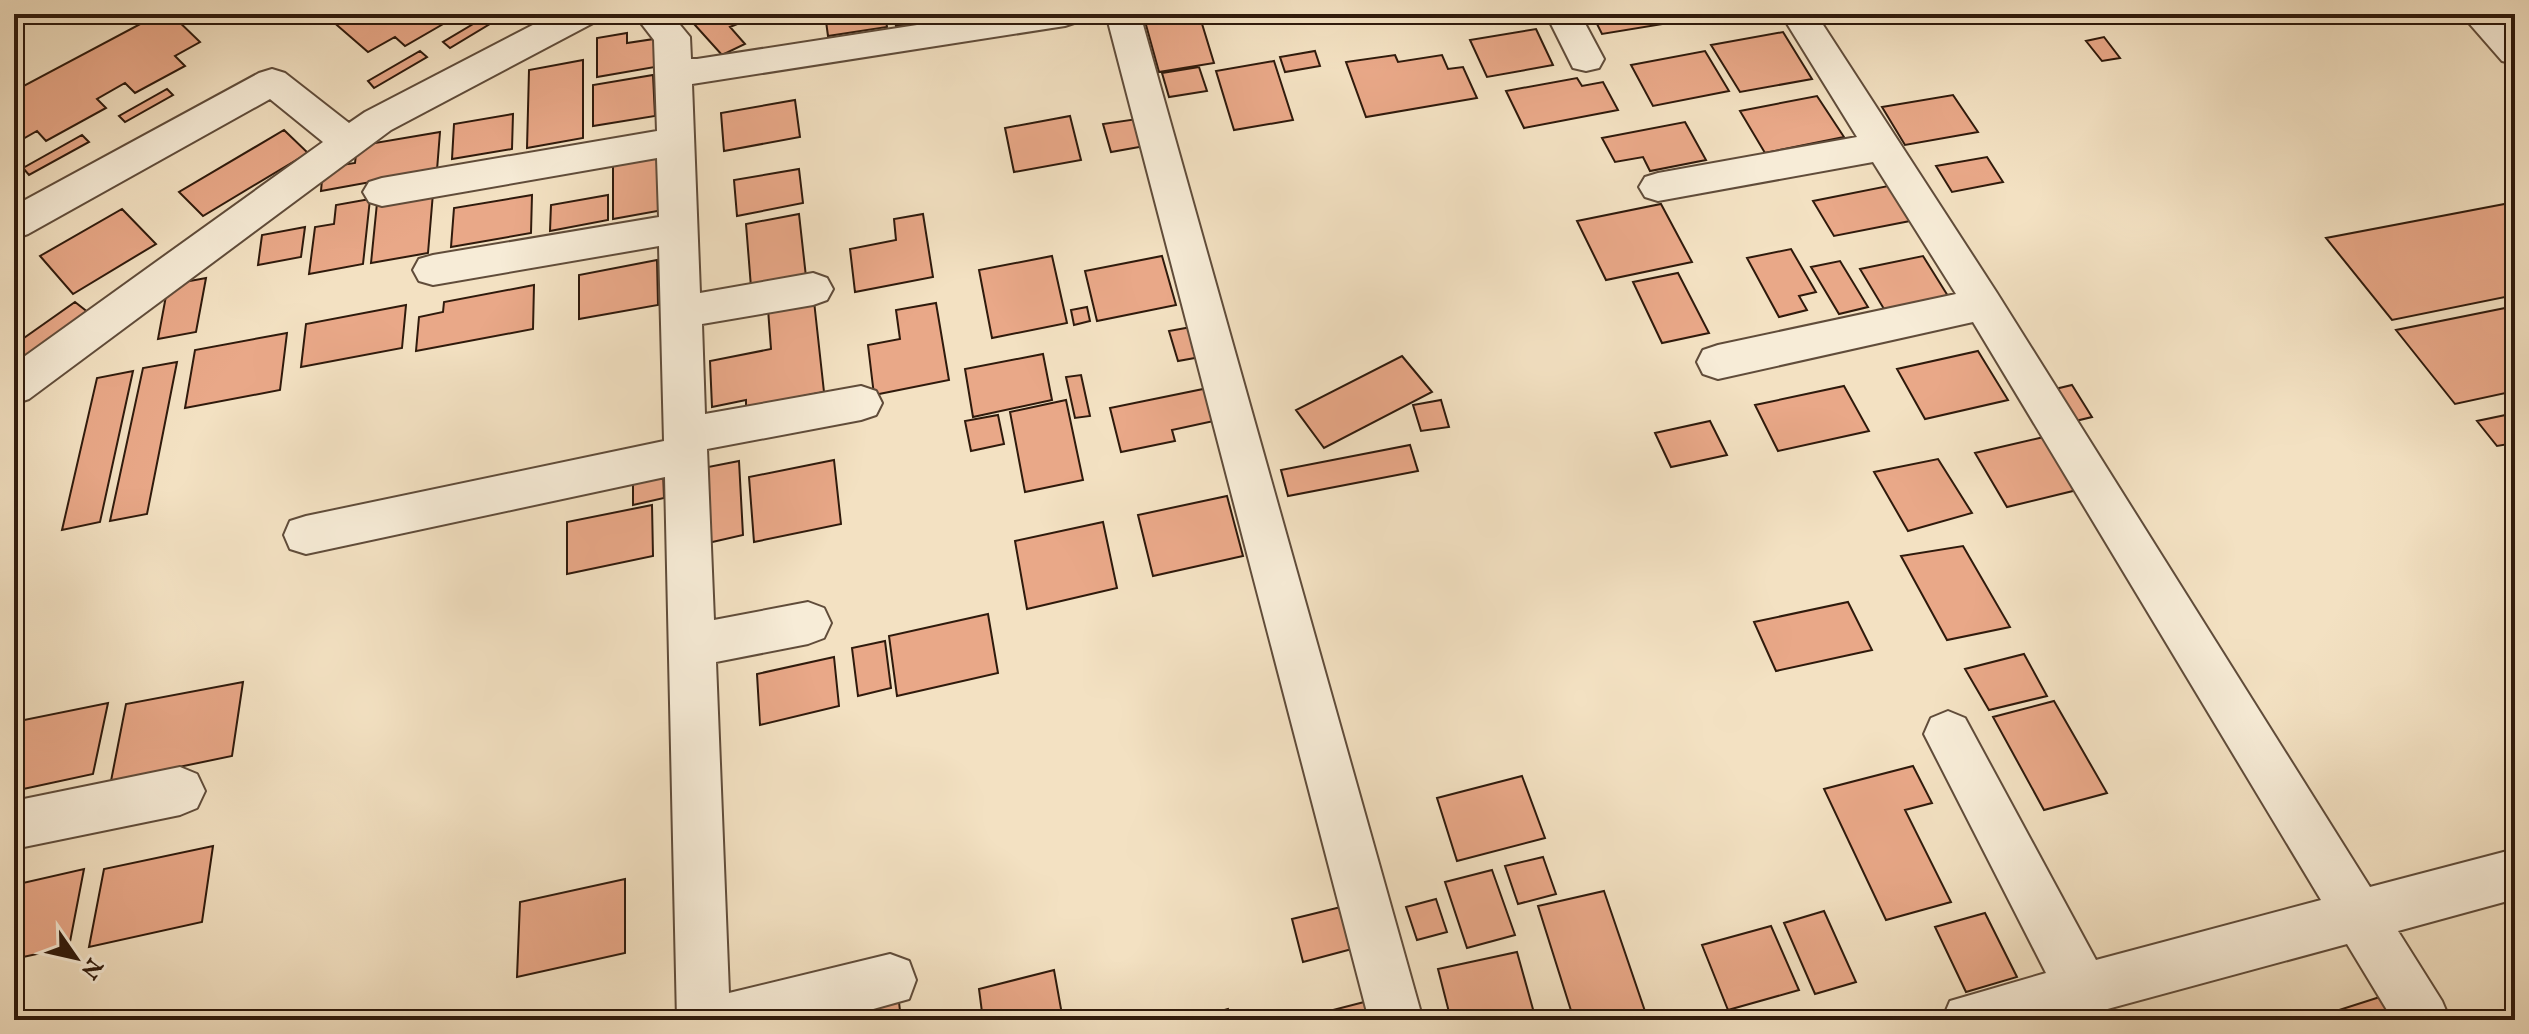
<svg xmlns="http://www.w3.org/2000/svg" width="2529" height="1034" viewBox="0 0 2529 1034" font-family="'IM FELL English',serif">
<style>
.building{fill:#e9a888;stroke:#2f1a0c;stroke-width:2}
.lines{fill:none;stroke-linecap:round;stroke-linejoin:round}
.minor-casing{stroke:#604c3a;stroke-width:4}
.minor{fill:#f7ecd7;fill-rule:evenodd}
</style>
<rect width="100%" height="100%" fill="#f3e1c2"/>
<filter id="stains"><feTurbulence type="fractalNoise" baseFrequency=".0025" numOctaves="4"/><feColorMatrix values="0 0 0 0 .2 0 0 0 0 .09 0 0 0 0 .02 0 0 0 .5 -.17"/></filter>
<radialGradient id="worn" r=".72"><stop offset=".6" stop-color="#630" stop-opacity="0"/><stop offset="1" stop-color="#630" stop-opacity=".3"/></radialGradient>
<path class="building" d="M 159,14 L 171,14 L 200,42 L 175,56 L 185,66 L 135,93 L 125,83 L 97,99 L 106,108 L 46,141 L 37,131 L 14,144 L 14,91 Z
M 342,14 L 454,14 L 457,16 L 405,46 L 395,37 L 368,52 L 331,20 Z
M 490,14 L 503,16 L 450,48 L 443,42 Z
M 685,14 L 735,14 L 742,22 L 730,27 L 745,44 L 722,55 Z
M 825,14 L 885,14 L 887,27 L 828,36 Z
M 894,14 L 969,14 L 896,26 Z
M 1143,14 L 1199,14 L 1214,63 L 1159,72 Z
M 1592,14 L 1684,14 L 1687,20 L 1602,34 Z
M 1536,29 L 1553,65 L 1487,77 L 1470,40 Z
M 1783,32 L 1812,79 L 1740,92 L 1711,45 Z
M 627,33 L 627,43 L 654,39 L 655,67 L 597,77 L 597,38 Z
M 2104,37 L 2120,58 L 2102,61 L 2086,41 Z
M 420,51 L 427,57 L 374,88 L 368,81 Z
M 1315,51 L 1320,66 L 1285,72 L 1280,57 Z
M 1705,51 L 1729,91 L 1653,106 L 1631,65 Z
M 1395,55 L 1398,62 L 1442,55 L 1448,69 L 1463,67 L 1477,98 L 1366,117 L 1346,62 Z
M 583,60 L 583,138 L 527,148 L 529,70 Z
M 1274,61 L 1293,120 L 1234,130 L 1216,71 Z
M 1199,67 L 1207,91 L 1169,97 L 1162,73 Z
M 653,75 L 655,116 L 593,126 L 593,85 Z
M 1577,78 L 1582,86 L 1603,82 L 1618,110 L 1524,128 L 1506,91 Z
M 167,89 L 173,95 L 125,122 L 119,116 Z
M 1953,95 L 1978,132 L 1905,145 L 1882,107 Z
M 1817,96 L 1844,137 L 1765,153 L 1740,111 Z
M 795,100 L 800,137 L 724,151 L 721,113 Z
M 513,114 L 512,149 L 452,159 L 454,124 Z
M 1070,116 L 1081,160 L 1014,172 L 1005,128 Z
M 1137,119 L 1145,146 L 1111,152 L 1103,124 Z
M 1685,122 L 1706,160 L 1650,171 L 1643,157 L 1615,162 L 1602,138 Z
M 284,130 L 308,153 L 203,216 L 179,192 Z
M 440,132 L 437,170 L 321,191 L 323,168 L 355,163 L 357,146 Z
M 82,135 L 89,142 L 29,175 L 23,168 Z
M 661,155 L 663,210 L 613,219 L 613,164 Z
M 1987,157 L 2003,182 L 1952,192 L 1936,166 Z
M 799,169 L 803,203 L 737,216 L 734,180 Z
M 1888,186 L 1910,221 L 1834,236 L 1813,201 Z
M 433,193 L 428,253 L 371,263 L 377,203 Z
M 532,195 L 531,233 L 451,247 L 454,208 Z
M 608,195 L 608,220 L 550,231 L 551,205 Z
M 370,199 L 363,264 L 309,274 L 315,227 L 334,224 L 336,205 Z
M 2515,202 L 2515,295 L 2392,320 L 2326,238 Z
M 1661,204 L 1692,262 L 1606,280 L 1577,221 Z
M 122,209 L 156,244 L 73,294 L 40,256 Z
M 799,214 L 806,277 L 751,287 L 746,224 Z
M 923,214 L 933,277 L 855,292 L 850,249 L 896,240 L 894,219 Z
M 305,227 L 301,257 L 258,265 L 262,235 Z
M 1791,249 L 1816,292 L 1799,296 L 1807,310 L 1779,317 L 1747,258 Z
M 1052,256 L 1067,323 L 992,338 L 979,270 Z
M 1162,256 L 1176,305 L 1097,321 L 1085,271 Z
M 1923,256 L 1948,296 L 1884,309 L 1860,269 Z
M 657,260 L 658,305 L 579,319 L 579,275 Z
M 1840,261 L 1868,307 L 1839,314 L 1811,267 Z
M 1678,273 L 1709,333 L 1662,343 L 1633,282 Z
M 206,278 L 196,332 L 158,339 L 168,285 Z
M 534,285 L 533,329 L 416,351 L 419,317 L 443,312 L 444,302 Z
M 814,301 L 824,392 L 746,407 L 746,400 L 712,407 L 710,361 L 771,349 L 768,309 Z
M 75,302 L 94,317 L 26,366 L 14,356 L 14,345 Z
M 936,303 L 949,380 L 874,395 L 868,345 L 900,339 L 896,310 Z
M 406,305 L 402,348 L 301,367 L 306,324 Z
M 2515,306 L 2515,391 L 2455,404 L 2396,330 Z
M 1087,307 L 1090,321 L 1074,325 L 1071,310 Z
M 1197,326 L 1206,356 L 1178,361 L 1169,331 Z
M 287,333 L 280,390 L 185,408 L 195,350 Z
M 1978,351 L 2008,400 L 1925,419 L 1897,369 Z
M 1043,354 L 1052,400 L 973,417 L 965,369 Z
M 1402,356 L 1432,392 L 1324,448 L 1296,410 Z
M 177,362 L 147,514 L 110,521 L 143,368 Z
M 133,371 L 100,522 L 62,530 L 97,378 Z
M 1081,375 L 1090,416 L 1075,418 L 1066,377 Z
M 2072,385 L 2092,417 L 2067,423 L 2047,391 Z
M 1844,386 L 1869,431 L 1778,451 L 1755,405 Z
M 1213,387 L 1223,419 L 1172,430 L 1175,441 L 1121,452 L 1110,408 Z
M 1066,400 L 1083,480 L 1025,492 L 1010,412 Z
M 1441,400 L 1449,427 L 1421,431 L 1413,405 Z
M 2515,413 L 2515,443 L 2497,446 L 2477,421 Z
M 998,415 L 1004,444 L 971,451 L 965,421 Z
M 1710,421 L 1727,455 L 1671,467 L 1655,433 Z
M 2044,437 L 2077,490 L 2007,507 L 1975,453 Z
M 1410,445 L 1418,471 L 1288,496 L 1281,470 Z
M 1938,459 L 1972,513 L 1908,531 L 1874,472 Z
M 834,460 L 841,524 L 754,542 L 749,477 Z
M 739,461 L 743,535 L 708,543 L 703,468 Z
M 663,469 L 664,498 L 633,505 L 633,475 Z
M 1227,496 L 1243,556 L 1153,576 L 1138,515 Z
M 652,505 L 653,556 L 567,574 L 567,522 Z
M 1103,522 L 1117,588 L 1027,609 L 1015,541 Z
M 1963,546 L 2010,627 L 1947,640 L 1901,556 Z
M 1848,602 L 1872,650 L 1776,671 L 1754,622 Z
M 988,614 L 998,673 L 897,696 L 889,636 Z
M 885,641 L 891,688 L 858,696 L 852,648 Z
M 2024,654 L 2047,696 L 1989,710 L 1965,669 Z
M 834,657 L 839,706 L 760,725 L 757,674 Z
M 243,682 L 232,756 L 111,781 L 126,704 Z
M 2054,701 L 2107,793 L 2044,810 L 1993,717 Z
M 108,703 L 93,774 L 14,791 L 14,722 Z
M 1913,766 L 1932,803 L 1905,810 L 1951,902 L 1886,920 L 1824,789 Z
M 1522,776 L 1545,838 L 1457,861 L 1437,798 Z
M 213,846 L 202,922 L 89,947 L 104,869 Z
M 1543,857 L 1556,894 L 1518,904 L 1505,866 Z
M 84,869 L 69,947 L 14,959 L 14,885 Z
M 1492,870 L 1515,935 L 1467,948 L 1445,882 Z
M 625,879 L 625,953 L 517,977 L 520,902 Z
M 1604,891 L 1648,1020 L 1574,1020 L 1538,906 Z
M 1436,899 L 1447,932 L 1417,940 L 1406,907 Z
M 1341,907 L 1352,949 L 1303,962 L 1292,919 Z
M 1824,911 L 1856,982 L 1815,994 L 1784,923 Z
M 1985,913 L 2017,977 L 1966,992 L 1935,927 Z
M 1771,926 L 1799,990 L 1728,1010 L 1702,945 Z
M 1517,952 L 1536,1020 L 1451,1020 L 1438,969 Z
M 1054,970 L 1063,1020 L 983,1020 L 979,989 Z
M 2383,996 L 2399,1020 L 2311,1019 Z
M 1372,1000 L 1378,1020 L 1298,1020 L 1298,1019 Z
M 899,1002 L 901,1020 L 827,1020 Z
M 1228,1009 L 1231,1020 L 1188,1020 Z"/>
<g class="lines">
<g class="minor-casing">
<path id="minor" d="M 554,14 L 600,14 L 595,22 L 391,130 L 29,399 L 14,404 L 14,364 L 323,142 L 270,99 L 28,234 L 14,239 L 14,206 L 259,73 L 272,69 L 285,73 L 349,123 L 365,112 Z
M 634,14 L 671,14 L 690,37 L 691,59 L 697,59 L 988,14 L 1082,14 L 1077,22 L 1065,26 L 692,84 L 700,293 L 813,273 L 827,278 L 833,289 L 827,300 L 813,305 L 702,324 L 705,414 L 861,386 L 876,391 L 882,403 L 876,415 L 861,420 L 707,449 L 714,620 L 808,602 L 824,608 L 831,623 L 824,638 L 808,644 L 716,662 L 729,993 L 890,954 L 909,961 L 916,980 L 909,999 L 834,1020 L 677,1020 L 665,477 L 306,554 L 290,549 L 284,535 L 290,521 L 306,516 L 664,441 L 659,246 L 433,285 L 419,281 L 413,270 L 419,259 L 433,255 L 659,217 L 657,158 L 382,206 L 369,202 L 363,192 L 369,182 L 382,178 L 657,131 L 654,40 Z
M 1106,14 L 1140,14 L 1423,1020 L 1369,1020 Z
M 1546,14 L 1580,14 L 1604,59 L 1599,68 L 1586,71 L 1573,68 Z
M 1781,14 L 1816,14 L 1997,293 L 2370,887 L 2515,849 L 2515,899 L 2398,931 L 2442,1001 L 2450,1020 L 2393,1020 L 2347,944 L 2067,1020 L 1942,1020 L 1950,1001 L 2046,973 L 1924,734 L 1931,718 L 1948,711 L 1965,718 L 2096,960 L 2321,900 L 1973,322 L 1718,379 L 1703,374 L 1697,362 L 1703,350 L 1718,345 L 1956,294 L 1873,162 L 1658,201 L 1645,197 L 1639,187 L 1645,177 L 1658,173 L 1857,137 Z
M 2461,14 L 2499,14 L 2515,31 L 2515,64 L 2502,61 Z
M 180,767 L 197,774 L 205,791 L 197,808 L 180,815 L 14,849 L 14,801 Z"/>
</g>
<use href="#minor" class="minor"/>
</g>
<rect width="2529" height="1034" fill="none" stroke="#f3e1c2" stroke-width="48"/>
<rect x="16" y="16" width="2497" height="1002" fill="none" stroke="#2f1a0c" stroke-width="4"/>
<rect x="24" y="24" width="2481" height="986" fill="none" stroke="#2f1a0c" stroke-width="2"/>
<g transform="translate(76 958) rotate(124)" stroke="#f7ecd7" stroke-width="6" paint-order="stroke">
<path d="M0-6L14 30L0 20L-14 30Z" fill="#2f1a0c"/>
<text y="-12" font-size="22" font-weight="bold" text-anchor="middle" fill="#2f1a0c">N</text>
</g>
<rect width="100%" height="100%" filter="url(#stains)"/>
<rect width="100%" height="100%" fill="url(#worn)"/>
</svg>
